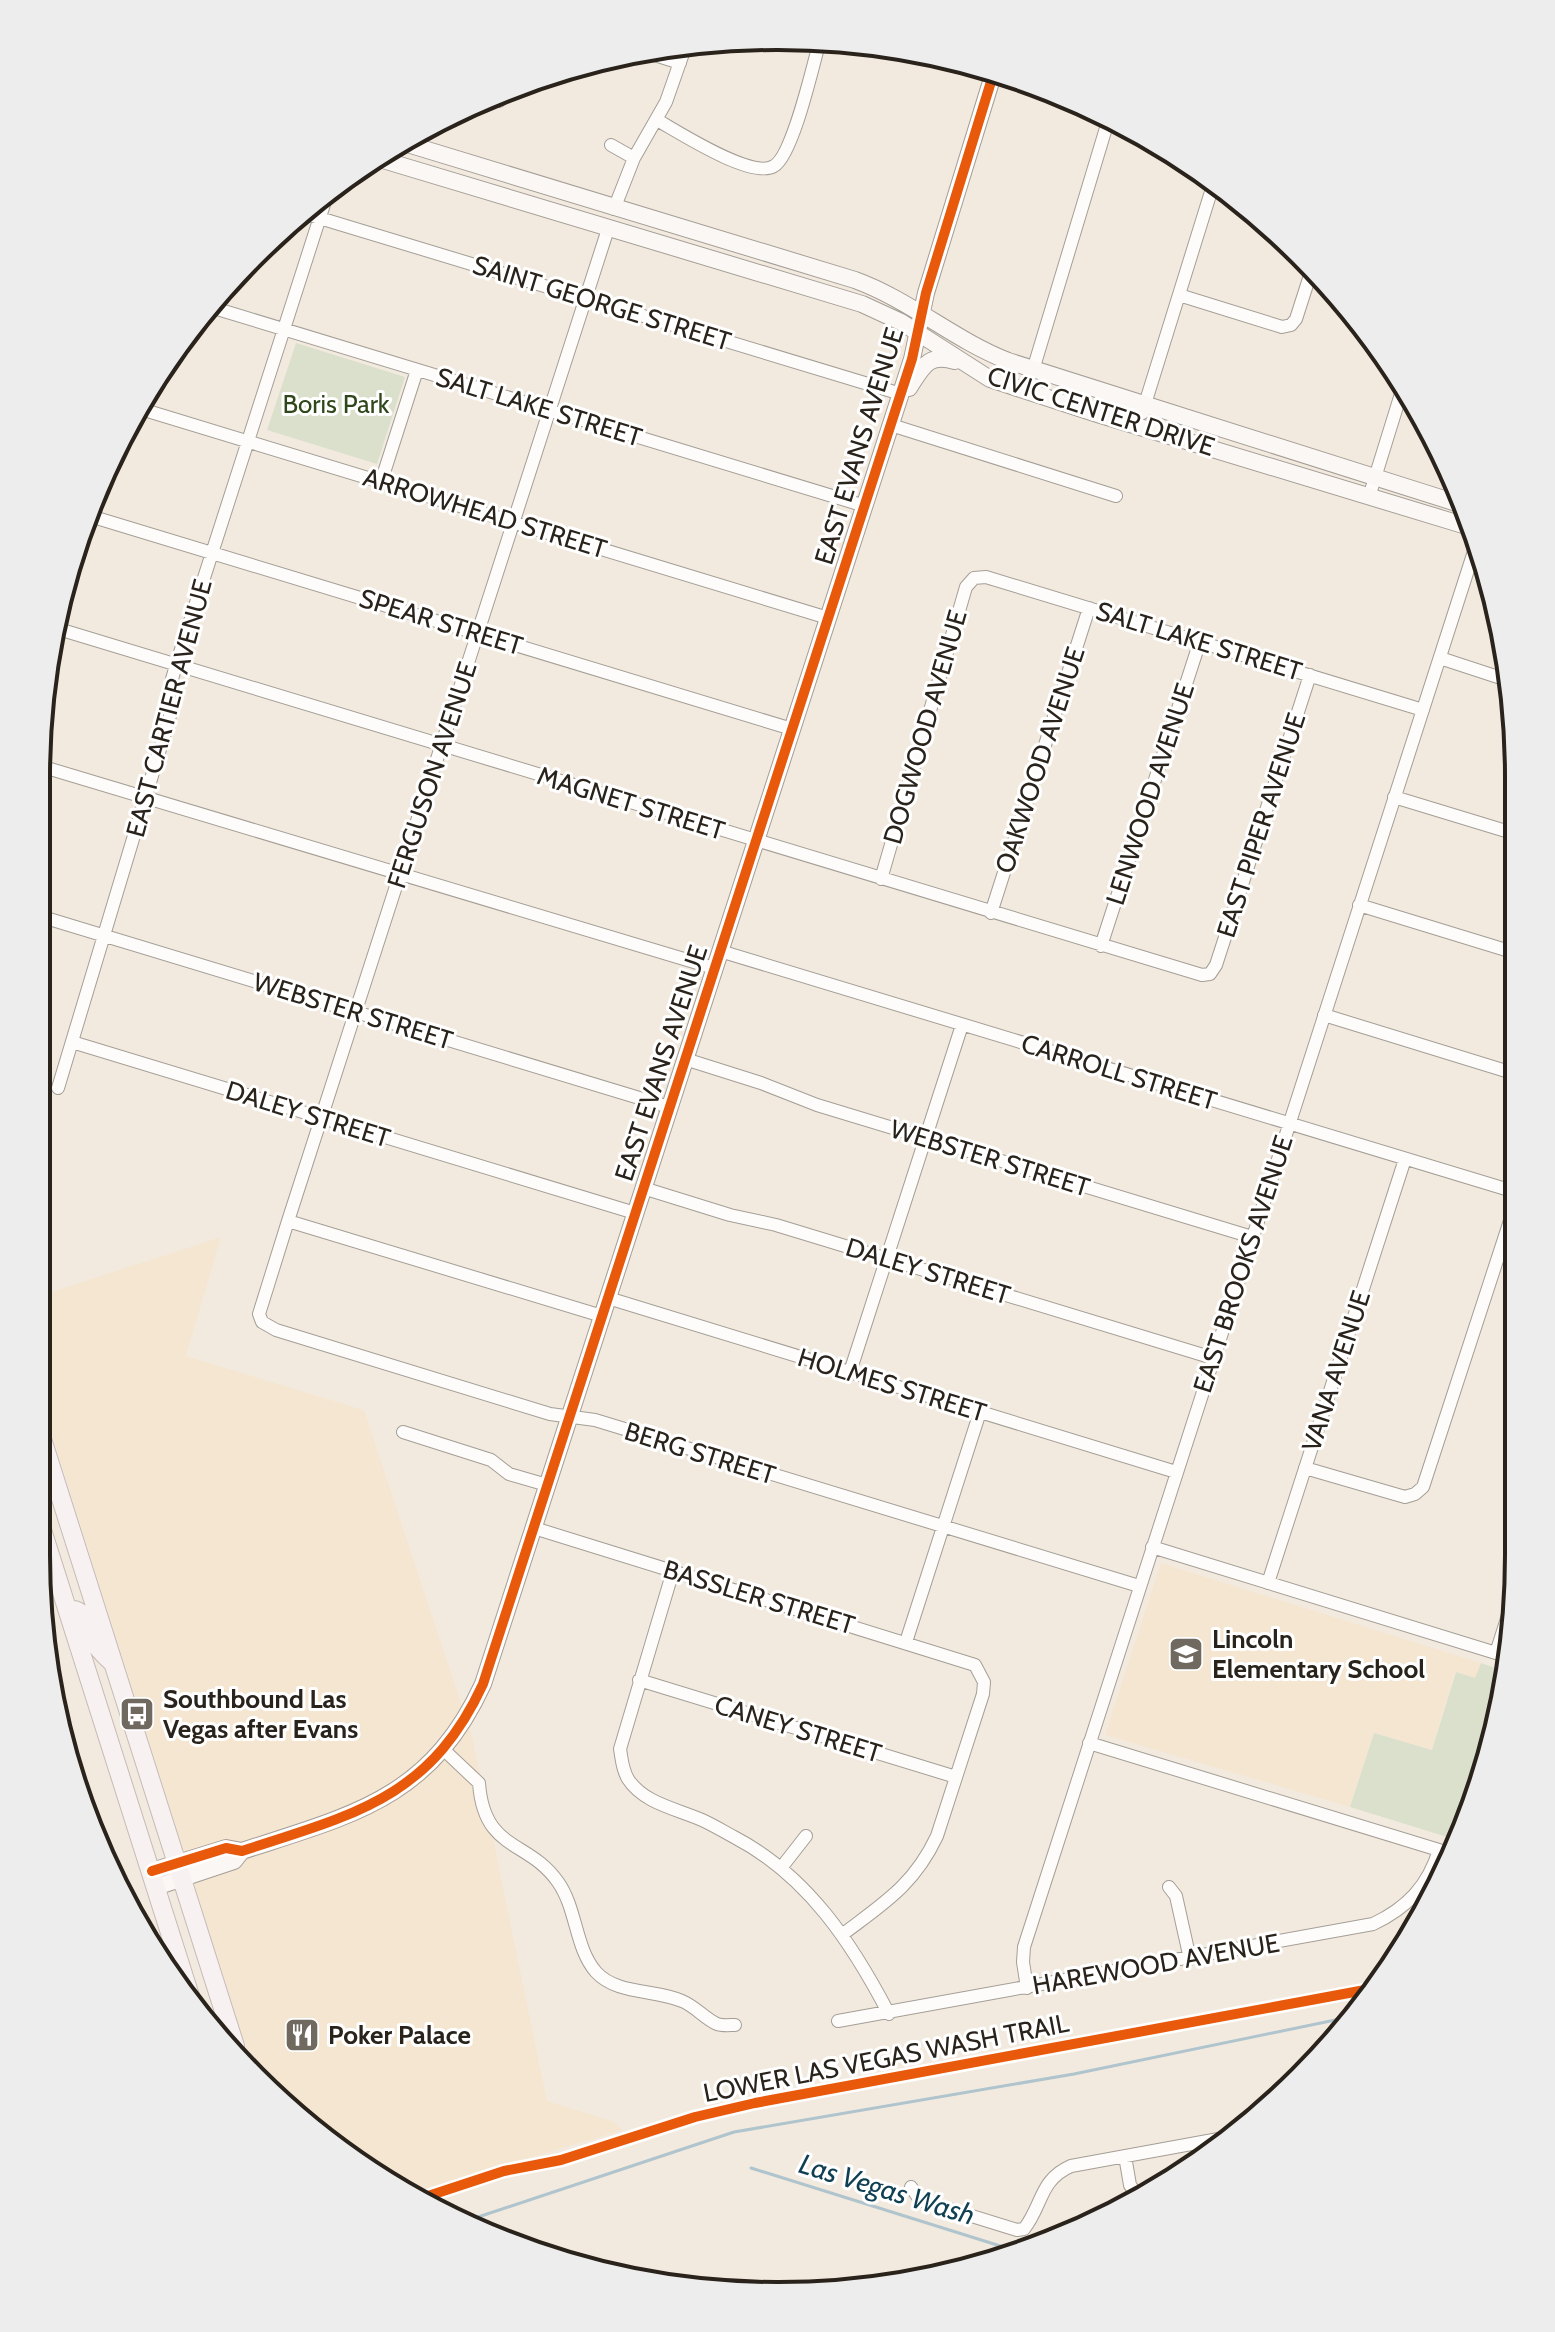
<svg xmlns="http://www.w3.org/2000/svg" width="1555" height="2332" viewBox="0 0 1555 2332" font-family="Cabin,sans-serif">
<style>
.built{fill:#f5e6d2}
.green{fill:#dae0cb}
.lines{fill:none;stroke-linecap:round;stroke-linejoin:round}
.stream{stroke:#afc4cd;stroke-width:3}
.street-casing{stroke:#a49e96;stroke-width:14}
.secondary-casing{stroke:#a49e96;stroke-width:18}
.primary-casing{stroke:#c6bab5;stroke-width:20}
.street{stroke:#fdfcfa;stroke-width:12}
.secondary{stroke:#fbf7f5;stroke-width:16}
.primary{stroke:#f7f2f1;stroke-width:18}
.cycleway-casing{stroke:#fff;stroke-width:15}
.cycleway{stroke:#e8590c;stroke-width:10}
.labels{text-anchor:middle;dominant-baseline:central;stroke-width:6;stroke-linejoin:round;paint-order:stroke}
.street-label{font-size:26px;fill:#29231c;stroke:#fff}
.park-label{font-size:26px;fill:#2f471b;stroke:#fff}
.poi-label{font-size:26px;font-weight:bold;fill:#29231c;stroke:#fff;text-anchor:start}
.water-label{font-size:28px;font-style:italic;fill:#0f3f52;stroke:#fff}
.rim{fill:none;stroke:#29231c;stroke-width:4}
</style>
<rect width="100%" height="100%" fill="#f3eadf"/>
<path class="built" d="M 221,1237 L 186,1356 L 364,1410 L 472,1736 L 547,2101 L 612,2121 L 623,2130 L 413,2193 L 326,2142 L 251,2063 L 36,1384 L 36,1297 Z
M 1161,1563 L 1481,1663 L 1476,1679 L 1455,1672 L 1432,1750 L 1374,1733 L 1350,1807 L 1105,1735 Z"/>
<path class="green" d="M 296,343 L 405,377 L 377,464 L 267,430 Z
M 1481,1663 L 1507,1672 L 1505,1699 L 1457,1840 L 1350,1807 L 1374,1733 L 1432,1750 L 1456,1672 L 1475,1678 Z"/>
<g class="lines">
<path class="stream" d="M 751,2168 L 1010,2249
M 463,2222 L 734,2132 L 1074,2074 L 1345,2018"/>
<g class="street-casing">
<path id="street" d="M 639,50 L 680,63
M 499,101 L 503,90
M 657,120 C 677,131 752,180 774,166 C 793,155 813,65 820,40
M 611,145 L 634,158
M 614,209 L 634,158 L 666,102 L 686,45
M 303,213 L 901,394
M 608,229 L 288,1221 L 259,1314 L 262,1322 L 276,1330 L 550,1414 L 595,1420 L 1139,1586
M 1179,295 L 1282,327 L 1291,325 L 1296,319 L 1313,266
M 214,308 L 865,506
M 1033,370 L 1109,118
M 1145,404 L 1214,182
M 141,409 L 828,618
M 891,425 L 1116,496
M 381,482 L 417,370
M 1369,497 L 1404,384
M 90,516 L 792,729
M 52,627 L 1202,975 L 1210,974 L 1216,965 L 1310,675
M 1440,658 L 1501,678 L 1509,675
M 37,765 L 714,968
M 1394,797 L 1519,835
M 881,879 L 966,587 L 974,578 L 986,577 L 1423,710
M 1359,905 L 1519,954
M 991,913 L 1089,608
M 36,915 L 669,1107
M 1101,946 L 1200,641
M 720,951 L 1519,1193
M 1324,1015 L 1519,1075
M 72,1042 L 635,1213
M 685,1059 L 761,1083 L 817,1105 L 1252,1237
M 58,1088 L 170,716 L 169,690 L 176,665 L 328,192
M 643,1188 L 730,1215 L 776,1225 L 1213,1358
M 288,1221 L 602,1316
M 608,1298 L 1176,1472
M 850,1372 L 962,1025
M 403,1432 L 491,1460 L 509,1474 L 547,1485
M 1305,1468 L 1405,1497 L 1415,1494 L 1423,1487 L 1519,1193
M 534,1528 L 975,1665 L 984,1682 L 983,1694 L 937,1836 C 914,1885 884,1903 843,1934
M 1152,1547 L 1509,1657
M 673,1571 L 620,1749 C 622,1760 622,1769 628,1779 C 643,1803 677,1809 702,1820 C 713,1825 723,1831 734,1837 C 807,1875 852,1943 889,2014
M 1268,1583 L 1405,1159
M 906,1642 L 980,1412
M 1496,1653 L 1515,1593
M 639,1680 L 956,1777
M 1089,1743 L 1452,1854
M 444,1750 L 479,1783 C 484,1852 528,1839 558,1882 C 577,1909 575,1948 596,1972 C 617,1995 655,1989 682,2001 C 695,2006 705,2019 717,2024 C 722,2026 730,2025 735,2025
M 781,1868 L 806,1836
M 1169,1887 L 1176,1896 L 1190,1959
M 1027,1988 L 1023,1962 L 1024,1947 L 1477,542
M 838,2021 L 1373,1924 C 1407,1908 1428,1886 1439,1850
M 1125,2156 L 1130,2185 L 1140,2200
M 911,2187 L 920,2200 L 1017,2230 L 1024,2229 C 1043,2205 1039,2180 1071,2166 L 1224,2138"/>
</g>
<g class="secondary-casing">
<path id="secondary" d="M 401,142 L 855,280 C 910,300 954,340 1008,361 L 1466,506
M 373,157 L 862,304 L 901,322 L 990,379 L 1097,414 L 1473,528
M 909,388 C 923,367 927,353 955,361
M 1106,413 C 1118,412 1132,414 1142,411 L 1145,404
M 152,1871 L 226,1848 L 242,1851 C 352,1815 430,1799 483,1684 L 912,359 L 926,293 L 994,72
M 156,1887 L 234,1861 L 242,1851"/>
</g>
<g class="primary-casing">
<path id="primary" d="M 36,1420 L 235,2046
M 36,1511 L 191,1999
M 68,1610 C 87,1607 87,1630 95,1643 C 99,1651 107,1657 113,1663"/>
</g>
<use href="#street" class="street"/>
<use href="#secondary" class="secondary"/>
<use href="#primary" class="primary"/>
<g class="cycleway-casing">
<path id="cycleway" d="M 152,1871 L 226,1848 L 242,1851 C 352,1815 430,1799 483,1684 L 912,359 L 926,293 L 994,72
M 422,2198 L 504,2171 L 561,2160 L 695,2117 L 755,2103 L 1365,1990"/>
</g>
<use href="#cycleway" class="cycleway"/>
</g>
<defs>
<g id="school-square" transform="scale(1.8)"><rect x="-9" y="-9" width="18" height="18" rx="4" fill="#706960" stroke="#fff"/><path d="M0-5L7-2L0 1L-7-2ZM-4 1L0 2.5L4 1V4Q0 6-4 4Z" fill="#fff"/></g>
<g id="bus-square" transform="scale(1.8)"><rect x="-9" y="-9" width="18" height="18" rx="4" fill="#706960" stroke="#fff"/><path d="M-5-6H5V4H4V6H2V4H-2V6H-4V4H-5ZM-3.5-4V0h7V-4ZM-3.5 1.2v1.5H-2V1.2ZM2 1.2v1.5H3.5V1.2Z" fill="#fff"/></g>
<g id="restaurant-square" transform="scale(1.8)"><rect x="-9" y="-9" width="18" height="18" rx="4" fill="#706960" stroke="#fff"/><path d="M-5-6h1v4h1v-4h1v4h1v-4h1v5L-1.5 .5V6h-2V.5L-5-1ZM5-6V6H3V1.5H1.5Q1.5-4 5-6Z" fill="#fff"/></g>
</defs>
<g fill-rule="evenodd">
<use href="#school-square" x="1186" y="1654"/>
<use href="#bus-square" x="137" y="1714"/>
<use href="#restaurant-square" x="302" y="2035"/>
</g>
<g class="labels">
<g class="street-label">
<text transform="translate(602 303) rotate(17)">SAINT GEORGE STREET</text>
<text transform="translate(539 407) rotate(17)">SALT LAKE STREET</text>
<text transform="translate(1101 411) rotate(18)">CIVIC CENTER DRIVE</text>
<text transform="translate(859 446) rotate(-73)">EAST EVANS AVENUE</text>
<text transform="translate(485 513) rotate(17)">ARROWHEAD STREET</text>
<text transform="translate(441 622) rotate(17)">SPEAR STREET</text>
<text transform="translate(1199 641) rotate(17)">SALT LAKE STREET</text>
<text transform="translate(169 708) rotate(-75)">EAST CARTIER AVENUE</text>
<text transform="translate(925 727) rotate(-74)">DOGWOOD AVENUE</text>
<text transform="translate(1040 760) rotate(-72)">OAKWOOD AVENUE</text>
<text transform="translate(432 775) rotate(-72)">FERGUSON AVENUE</text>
<text transform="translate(1150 794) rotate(-72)">LENWOOD AVENUE</text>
<text transform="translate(631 803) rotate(17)">MAGNET STREET</text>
<text transform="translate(1261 825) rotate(-72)">EAST PIPER AVENUE</text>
<text transform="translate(353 1011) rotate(17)">WEBSTER STREET</text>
<text transform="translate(661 1063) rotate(-72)">EAST EVANS AVENUE</text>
<text transform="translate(1119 1072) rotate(17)">CARROLL STREET</text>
<text transform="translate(308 1114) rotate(17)">DALEY STREET</text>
<text transform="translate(990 1158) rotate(17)">WEBSTER STREET</text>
<text transform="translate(1243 1264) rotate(-72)">EAST BROOKS AVENUE</text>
<text transform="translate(928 1271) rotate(17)">DALEY STREET</text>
<text transform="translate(1336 1371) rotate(-72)">VANA AVENUE</text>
<text transform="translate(892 1385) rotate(17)">HOLMES STREET</text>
<text transform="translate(700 1453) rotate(17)">BERG STREET</text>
<text transform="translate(759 1597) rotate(17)">BASSLER STREET</text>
<text transform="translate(798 1729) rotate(17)">CANEY STREET</text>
<text transform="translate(1156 1964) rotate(-10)">HAREWOOD AVENUE</text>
<text transform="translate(886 2058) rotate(-11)">LOWER LAS VEGAS WASH TRAIL</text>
</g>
<g class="park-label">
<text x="336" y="404">Boris Park</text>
</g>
<g class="poi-label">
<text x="1212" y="1639">Lincoln<tspan x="1212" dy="30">Elementary School</tspan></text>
<text x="163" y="1699">Southbound Las<tspan x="163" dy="30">Vegas after Evans</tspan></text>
<text x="328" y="2035">Poker Palace</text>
</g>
<g class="water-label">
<text transform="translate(887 2189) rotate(17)">Las Vegas Wash</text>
</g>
</g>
<path d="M0 0H1555V2332H0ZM777 50H778A727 727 0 0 1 1505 777V1555A727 727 0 0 1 778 2282H777A727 727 0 0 1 50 1555V777A727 727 0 0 1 777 50Z" fill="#eeeded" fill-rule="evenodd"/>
<path class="rim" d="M777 50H778A727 727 0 0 1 1505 777V1555A727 727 0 0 1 778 2282H777A727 727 0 0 1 50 1555V777A727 727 0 0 1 777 50Z"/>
</svg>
